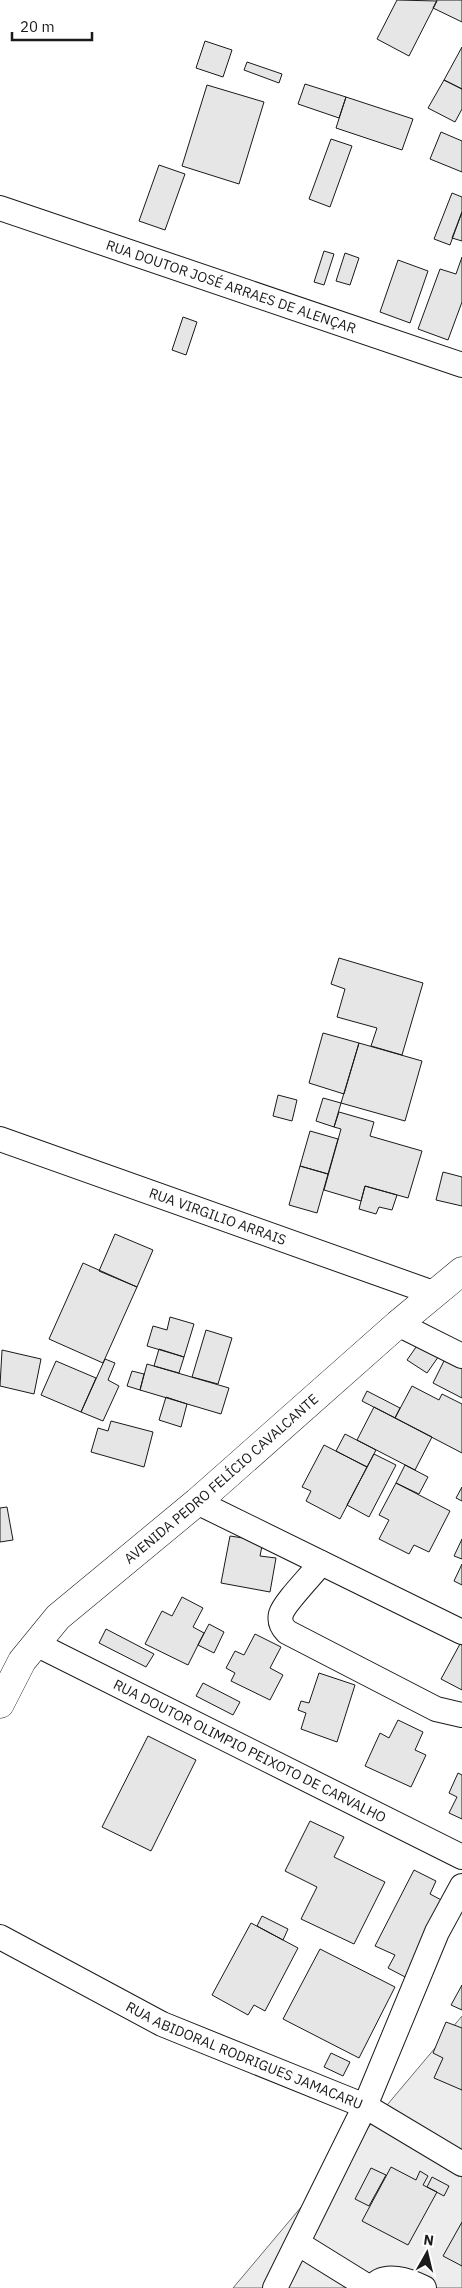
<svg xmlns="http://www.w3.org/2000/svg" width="462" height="2288" viewBox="0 0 462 2288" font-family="'IBM Plex Sans',sans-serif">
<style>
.built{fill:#ededed;stroke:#6a6a6a}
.building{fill:#e6e6e6;stroke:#1a1a1a}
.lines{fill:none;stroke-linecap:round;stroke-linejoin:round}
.minor-casing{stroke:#1a1a1a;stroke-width:26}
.tertiary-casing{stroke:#1a1a1a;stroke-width:29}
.minor{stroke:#fff;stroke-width:24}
.tertiary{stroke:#fff;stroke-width:28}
.labels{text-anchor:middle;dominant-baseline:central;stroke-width:4;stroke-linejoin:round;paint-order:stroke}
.street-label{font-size:14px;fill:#1a1a1a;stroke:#fff}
</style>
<rect width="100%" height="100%" fill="#fff"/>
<path class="built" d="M 462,2016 L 462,2288 L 233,2288 Z"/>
<path class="building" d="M 397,0 L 437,1 L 409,56 L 377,39 Z
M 462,0 L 462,22 L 433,8 L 437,0 Z
M 205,41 L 232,50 L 223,77 L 196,68 Z
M 462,47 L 462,89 L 444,80 Z
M 247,62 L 282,74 L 279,83 L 244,70 Z
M 444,80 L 462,89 L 462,109 L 455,122 L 428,108 Z
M 305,84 L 346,97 L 339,118 L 298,104 Z
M 207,85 L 264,102 L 239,184 L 182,166 Z
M 346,97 L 413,119 L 402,150 L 336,128 Z
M 441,132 L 462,141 L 462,172 L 430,159 Z
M 331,139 L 352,146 L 330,207 L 309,199 Z
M 159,165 L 185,174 L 165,230 L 139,221 Z
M 452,193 L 462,197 L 462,212 L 450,245 L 434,239 Z
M 462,212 L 462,241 L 452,238 Z
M 324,251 L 334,254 L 324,285 L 314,282 Z
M 345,253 L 359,258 L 350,285 L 336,281 Z
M 462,257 L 462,302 L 448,340 L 418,329 L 440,269 L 456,274 Z
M 398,260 L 428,271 L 410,323 L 380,312 Z
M 183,317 L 197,322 L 186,355 L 172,350 Z
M 339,958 L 423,983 L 402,1055 L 371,1046 L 377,1028 L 337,1017 L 345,989 L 331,984 Z
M 323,1033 L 359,1043 L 344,1094 L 309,1083 Z
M 359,1043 L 422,1061 L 405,1121 L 341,1103 Z
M 278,1095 L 297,1100 L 292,1121 L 273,1116 Z
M 323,1098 L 341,1103 L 334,1127 L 316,1121 Z
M 339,1112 L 374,1122 L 370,1136 L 422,1151 L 408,1198 L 365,1186 L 361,1201 L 324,1190 L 341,1129 L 334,1127 Z
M 310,1131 L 338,1139 L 328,1174 L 300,1166 Z
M 300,1166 L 328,1174 L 317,1213 L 289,1205 Z
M 443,1172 L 462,1177 L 462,1206 L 436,1200 Z
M 365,1186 L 397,1195 L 392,1210 L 379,1207 L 376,1214 L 359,1209 Z
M 115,1234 L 153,1250 L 137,1287 L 99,1271 Z
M 83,1263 L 137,1287 L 103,1363 L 49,1339 Z
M 170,1317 L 194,1324 L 184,1357 L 147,1346 L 153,1326 L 167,1330 Z
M 206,1330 L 232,1338 L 218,1384 L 192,1377 Z
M 421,1340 L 441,1353 L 427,1373 L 407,1360 Z
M 159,1349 L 184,1357 L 179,1373 L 154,1366 Z
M 2,1350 L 41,1359 L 34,1394 L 0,1386 Z
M 446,1357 L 462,1365 L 462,1398 L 433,1383 Z
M 105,1359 L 115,1363 L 108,1380 L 119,1386 L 103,1421 L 81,1412 Z
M 56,1361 L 96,1378 L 81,1412 L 41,1395 Z
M 147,1364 L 229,1388 L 221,1414 L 140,1390 Z
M 132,1371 L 144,1374 L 140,1390 L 127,1386 Z
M 412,1386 L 439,1400 L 442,1394 L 462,1404 L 462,1453 L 395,1418 Z
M 367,1391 L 400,1408 L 395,1418 L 362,1401 Z
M 166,1397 L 187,1404 L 181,1427 L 159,1420 Z
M 374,1407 L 432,1437 L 415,1470 L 357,1440 Z
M 111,1421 L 153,1432 L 144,1467 L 91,1452 L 98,1428 L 108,1431 Z
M 345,1434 L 376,1450 L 367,1467 L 336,1451 Z
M 324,1445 L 367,1467 L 340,1519 L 306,1501 L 311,1491 L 302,1487 Z
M 374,1454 L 396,1465 L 369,1517 L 347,1505 Z
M 405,1465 L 428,1477 L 419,1494 L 396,1483 Z
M 396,1483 L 450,1511 L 429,1552 L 414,1545 L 409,1554 L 379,1539 L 389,1520 L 379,1515 Z
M 462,1487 L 462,1501 L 456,1498 Z
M 7,1507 L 13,1540 L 0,1542 L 0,1508 Z
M 230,1536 L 263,1541 L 260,1556 L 276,1558 L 270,1592 L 221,1583 Z
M 462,1539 L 462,1559 L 454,1556 Z
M 462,1564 L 462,1585 L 454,1581 Z
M 182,1597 L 203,1608 L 193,1627 L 204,1633 L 188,1665 L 145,1644 L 162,1611 L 172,1616 Z
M 209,1624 L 224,1632 L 214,1653 L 198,1645 Z
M 106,1629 L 154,1654 L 146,1667 L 99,1643 Z
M 255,1634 L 281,1647 L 270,1668 L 283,1675 L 270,1700 L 231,1681 L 235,1673 L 226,1668 L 235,1651 L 244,1655 Z
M 460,1644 L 462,1645 L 462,1690 L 441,1679 Z
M 319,1673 L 355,1685 L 337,1742 L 301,1729 L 306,1713 L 298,1710 L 301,1701 L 309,1703 Z
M 203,1683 L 240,1702 L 233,1715 L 196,1696 Z
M 398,1720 L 423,1732 L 415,1750 L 426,1755 L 411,1787 L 365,1766 L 380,1733 L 389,1738 Z
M 148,1736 L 196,1760 L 151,1851 L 102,1827 Z
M 458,1773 L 462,1775 L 462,1819 L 449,1813 L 457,1797 L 449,1793 Z
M 310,1821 L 344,1837 L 334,1857 L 385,1882 L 354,1944 L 301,1919 L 317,1887 L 285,1871 Z
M 414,1870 L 436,1881 L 430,1894 L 447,1903 L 407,1978 L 388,1968 L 395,1955 L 375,1946 Z
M 262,1916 L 288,1929 L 283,1940 L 257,1926 Z
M 251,1923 L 298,1948 L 265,2011 L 254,2005 L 248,2015 L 212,1995 Z
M 320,1949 L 395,1987 L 359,2058 L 283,2019 Z
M 462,1985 L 462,2010 L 451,2005 Z
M 446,2022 L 462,2028 L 462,2090 L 434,2078 L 443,2058 L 433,2053 Z
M 331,2053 L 350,2062 L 343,2076 L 324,2067 Z
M 391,2167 L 416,2180 L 420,2171 L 428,2176 L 423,2185 L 437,2192 L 408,2245 L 362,2221 Z
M 371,2168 L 386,2175 L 369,2206 L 355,2199 Z
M 432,2177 L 449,2186 L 444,2196 L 427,2187 Z
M 462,2222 L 462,2266 L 443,2256 Z"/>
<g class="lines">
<g class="minor-casing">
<g id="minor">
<path id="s1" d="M 0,208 L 462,365"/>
<path id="s2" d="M 0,1139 L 436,1294"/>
<path d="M 398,1324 L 462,1356"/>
<path d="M 197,1502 L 462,1632"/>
<path d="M 321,1563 C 313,1574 284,1603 281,1614 C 279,1622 282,1627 287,1632 L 436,1709 L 462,1715"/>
<path id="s3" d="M 36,1644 L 462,1857"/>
<path id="s4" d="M 0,1937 L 162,2024 L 365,2106 L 462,2164"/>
<path d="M 299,2244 L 370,2288"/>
<path d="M 275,2288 L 365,2106 L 437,1932 L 462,1886"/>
<path d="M 372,2288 C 384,2271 410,2281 424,2288"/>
</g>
</g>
<g class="tertiary-casing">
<g id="tertiary">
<path id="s5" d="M 0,1704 L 22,1661 L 58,1617 L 197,1502 L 398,1324 L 462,1271"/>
</g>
</g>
<use href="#minor" class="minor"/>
<use href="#tertiary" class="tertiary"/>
</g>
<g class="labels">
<g class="street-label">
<text stroke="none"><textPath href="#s1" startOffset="244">RUA DOUTOR JOSÉ ARRAES DE ALENÇAR</textPath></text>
<text stroke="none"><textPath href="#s2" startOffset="231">RUA VIRGILIO ARRAIS</textPath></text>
<text stroke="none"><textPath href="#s5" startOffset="319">AVENIDA PEDRO FELÍCIO CAVALCANTE</textPath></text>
<text stroke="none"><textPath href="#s3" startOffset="239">RUA DOUTOR OLIMPIO PEIXOTO DE CARVALHO</textPath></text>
<text stroke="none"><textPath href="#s4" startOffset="272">RUA ABIDORAL RODRIGUES JAMACARU</textPath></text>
</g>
</g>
<g transform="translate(427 2253) rotate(8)" stroke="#ffffff" stroke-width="4" paint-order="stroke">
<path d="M0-4L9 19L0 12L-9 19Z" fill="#1a1a1a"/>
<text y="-8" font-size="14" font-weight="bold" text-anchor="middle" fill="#1a1a1a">N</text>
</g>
<path d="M12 32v8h80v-8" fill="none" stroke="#1a1a1a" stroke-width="2.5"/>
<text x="20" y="32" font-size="15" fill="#1a1a1a" stroke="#ffffff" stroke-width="4" paint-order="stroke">20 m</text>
</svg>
